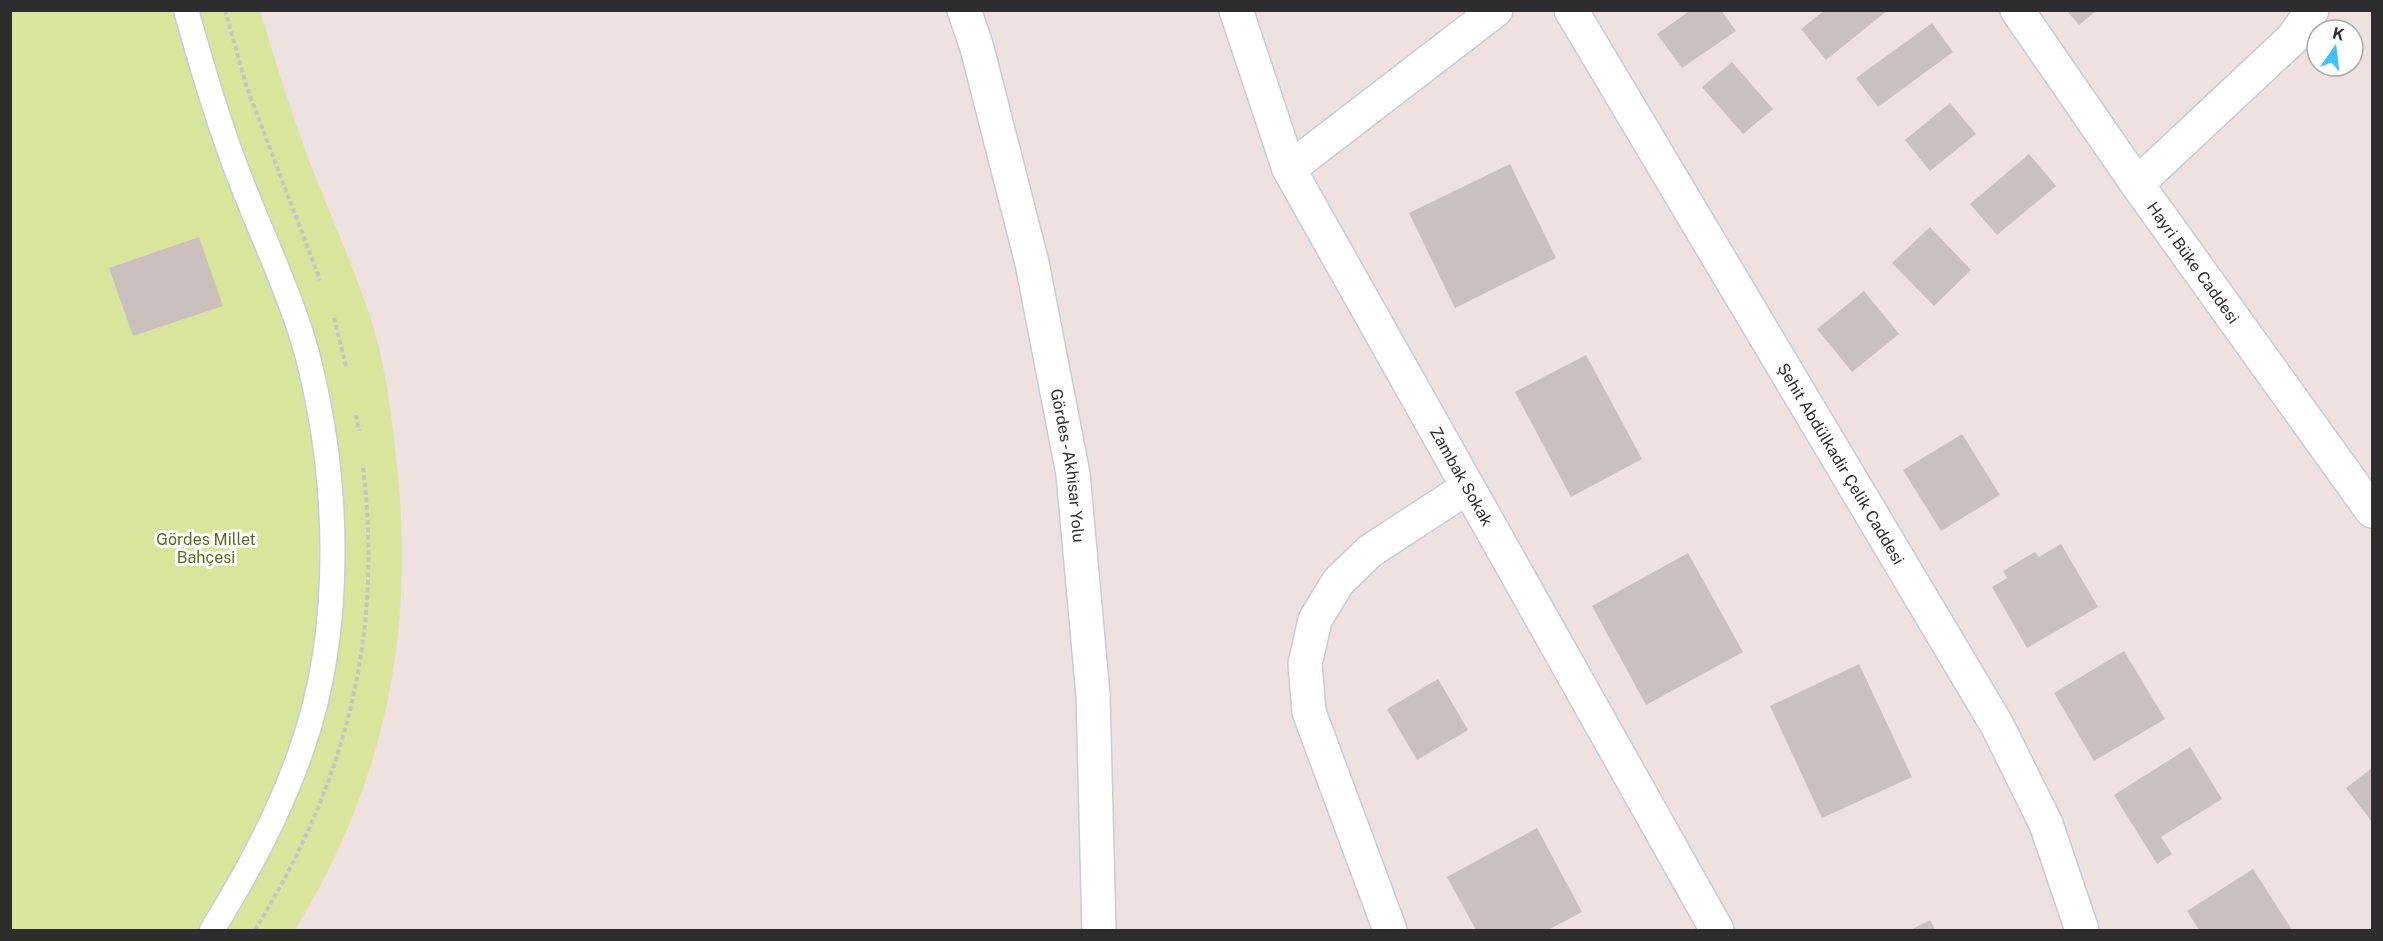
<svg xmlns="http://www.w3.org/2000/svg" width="2383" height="941" viewBox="0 0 2383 941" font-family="'Public Sans',sans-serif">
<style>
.green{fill:#dae59c}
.building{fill:#cac0be}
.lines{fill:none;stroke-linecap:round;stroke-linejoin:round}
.service-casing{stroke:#c4ced4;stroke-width:27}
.minor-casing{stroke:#c4ced4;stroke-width:36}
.secondary-casing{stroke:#c4ced4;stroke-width:36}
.path{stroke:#c4c4c4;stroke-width:4;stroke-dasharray:4.5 3;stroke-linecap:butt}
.service{stroke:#fff;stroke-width:24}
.minor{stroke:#fff;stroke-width:33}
.secondary{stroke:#fff;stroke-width:33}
.labels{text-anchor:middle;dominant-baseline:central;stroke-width:6;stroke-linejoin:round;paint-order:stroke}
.street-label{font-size:16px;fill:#2d2d2d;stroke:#fff}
.park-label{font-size:16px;fill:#556e1a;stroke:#fff}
</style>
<rect width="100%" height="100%" fill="#efe1e0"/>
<path class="green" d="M 10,11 L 260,11 C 275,60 290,109 308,158 C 330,215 356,271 374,329 C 385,367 391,409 395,448 C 417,624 388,778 295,930 L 11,930 Z"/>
<path class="building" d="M 1691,10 L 1721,10 L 1736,31 L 1682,68 L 1657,34 Z
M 1825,10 L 1888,10 L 1826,60 L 1801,29 Z
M 2066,10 L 2097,10 L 2079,25 Z
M 1932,23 L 1953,52 L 1878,107 L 1856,78 Z
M 1732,62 L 1773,109 L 1743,134 L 1702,87 Z
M 1950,103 L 1976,134 L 1930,171 L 1905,140 Z
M 2029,154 L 2056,186 L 1997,235 L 1970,204 Z
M 1510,164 L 1556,258 L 1455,308 L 1409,213 Z
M 1930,227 L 1971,270 L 1934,306 L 1892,263 Z
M 199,237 L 223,306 L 133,336 L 109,268 Z
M 1864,291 L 1899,334 L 1852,372 L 1817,329 Z
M 1586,355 L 1642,459 L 1571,497 L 1515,392 Z
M 1962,434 L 2000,495 L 1941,531 L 1903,470 Z
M 2061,544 L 2098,607 L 2027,648 L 1992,587 L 2007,578 L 2003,571 L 2035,552 L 2039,557 Z
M 1688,553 L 1743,652 L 1646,705 L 1592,606 Z
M 2124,651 L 2165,719 L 2094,761 L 2054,693 Z
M 1859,664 L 1912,777 L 1822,818 L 1770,706 Z
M 1438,679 L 1468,730 L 1417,760 L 1387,709 Z
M 2190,747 L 2222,799 L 2161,837 L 2172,854 L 2157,864 L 2114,795 Z
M 2372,768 L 2372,822 L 2346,788 Z
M 1537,828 L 1582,912 L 1548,930 L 1476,930 L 1447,877 Z
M 2253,869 L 2292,930 L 2199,930 L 2187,911 Z
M 1930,920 L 1935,930 L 1910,930 Z"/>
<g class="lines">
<g class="service-casing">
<path id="service" d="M 186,10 C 203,70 220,129 243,186 C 264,240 290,294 306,350 C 339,473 345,626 302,748 C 280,813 248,872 212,930"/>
</g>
<g class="minor-casing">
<g id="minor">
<path id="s1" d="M 1236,10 L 1289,169 L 1717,930"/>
<path id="s2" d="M 1571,10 L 1997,725 L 2046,824 L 2082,930"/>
<path id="s3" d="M 2017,10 L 2137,184 L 2372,511"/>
<path d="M 1289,169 L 1496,10"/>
<path d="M 2137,184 L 2293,38 L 2312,10"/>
<path d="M 1390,930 L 1309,712 L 1305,664 L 1315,620 L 1338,582 L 1370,551 L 1468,487"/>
</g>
</g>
<g class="secondary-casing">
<g id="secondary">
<path id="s4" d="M 964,10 L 977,48 L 1032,263 L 1073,474 L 1093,695 L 1099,930"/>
</g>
</g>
<path class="path" d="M 225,10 L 247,88 L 320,280
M 334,318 L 346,366
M 356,415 L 359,431
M 255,930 C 344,786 384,638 363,468"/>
<use href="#service" class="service"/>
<use href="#minor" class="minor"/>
<use href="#secondary" class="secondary"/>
</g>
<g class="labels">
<g class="street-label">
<text stroke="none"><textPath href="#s3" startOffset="308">Hayri Büke Caddesi</textPath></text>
<text stroke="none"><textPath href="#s2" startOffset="528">Şehit Abdülkadir Çelik Caddesi</textPath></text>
<text stroke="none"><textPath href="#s4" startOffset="468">Gördes - Akhisar Yolu</textPath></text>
<text stroke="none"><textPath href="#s1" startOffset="520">Zambak Sokak</textPath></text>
</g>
<g class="park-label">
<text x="206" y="539">Gördes Millet<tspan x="206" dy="18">Bahçesi</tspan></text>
</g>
</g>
<rect width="2383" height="941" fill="none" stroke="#2d2d2d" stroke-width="24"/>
<g transform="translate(2335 48) rotate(14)"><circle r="28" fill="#ffffff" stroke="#ababab" stroke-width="1.5"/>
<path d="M0-4.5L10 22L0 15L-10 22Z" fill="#3fc1fd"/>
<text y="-9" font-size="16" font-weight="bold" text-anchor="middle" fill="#2d2d2d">K</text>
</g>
</svg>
